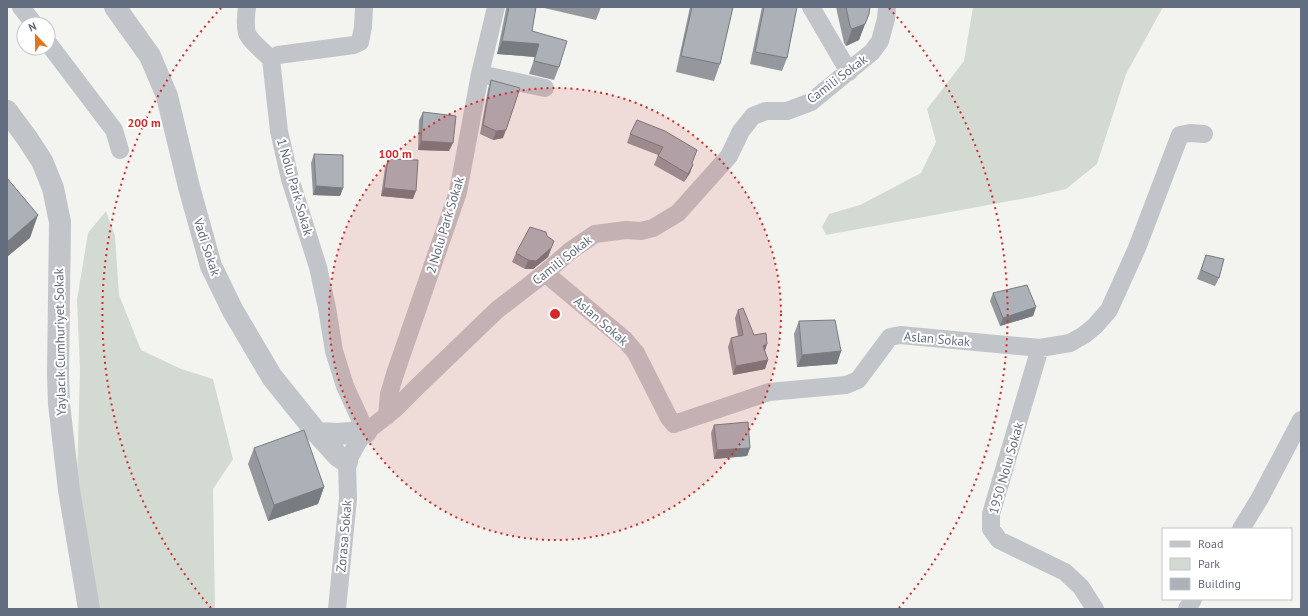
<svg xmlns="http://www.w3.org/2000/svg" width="1308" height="616" viewBox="0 0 1308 616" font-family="'PT Sans',sans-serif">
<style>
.green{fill:#d3dad1}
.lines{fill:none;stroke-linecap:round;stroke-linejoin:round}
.minor{stroke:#c1c4c8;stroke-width:18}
.tertiary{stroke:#c1c4c8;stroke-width:22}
.wall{fill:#94989d}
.shaded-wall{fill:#787c80}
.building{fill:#acb1b7;stroke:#787c80}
.ring{fill:none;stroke:#d62828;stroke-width:2;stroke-dasharray:2 4}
.labels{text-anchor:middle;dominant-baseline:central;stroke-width:4;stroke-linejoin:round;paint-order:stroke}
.street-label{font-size:13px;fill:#636d80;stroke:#fff}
.centre{fill:#d62828;stroke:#fff;stroke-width:2}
.ring-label{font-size:12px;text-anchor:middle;font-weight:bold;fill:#d62828;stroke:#fff;stroke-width:4;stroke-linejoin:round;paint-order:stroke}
</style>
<rect width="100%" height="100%" fill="#f3f4ef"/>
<path class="green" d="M 973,7 L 1163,7 L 1126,74 L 1097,164 L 1066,189 L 1032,197 L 826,235 L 822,227 L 829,214 L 860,205 L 921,173 L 936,142 L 927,109 L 964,61 Z
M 106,211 L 115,236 L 119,295 L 141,350 L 181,369 L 213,379 L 233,459 L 213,489 L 215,609 L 93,609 L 75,555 L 80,370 L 77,300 L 88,233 Z"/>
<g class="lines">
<path class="minor" d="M 21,7 L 34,24
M 247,7 C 246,13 245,27 247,33 C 249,40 266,54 271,59
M 364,7 L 363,27 L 360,42 L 354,45 L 278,55 L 271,59 L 279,131 L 290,179 L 318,267 L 327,308 L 334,351 L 345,386 L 366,432
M 811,7 L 849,72
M 48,43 L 114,130 L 120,150
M 480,74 L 545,88
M 545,273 L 625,340 L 636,353 L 669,418 L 674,424 L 769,392 L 846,385 L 858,380 L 890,337 L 900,335 L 1040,348 L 1070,343 L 1084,335 L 1095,326 L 1109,310 L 1137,248 L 1180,135 L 1190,133 L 1204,134
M 1040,348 L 991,514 L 991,529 L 999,540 L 1065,572 L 1081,587 L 1095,609
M 387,416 L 389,394 L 395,374 L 458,192 L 480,74 L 496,7
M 1241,529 L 1260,498 L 1301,420
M 337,609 L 348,499 L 347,462 L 358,442 L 366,432 L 395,409 L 418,386 L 497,310 L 545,273 L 570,251 L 595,234 L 626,230 L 641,231 L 653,228 L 678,213 L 729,156 L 741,131 L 753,116 L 766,111 L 787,111 L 811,102 L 872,52 L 880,41 L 886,19 L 887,7
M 1187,609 L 1193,599"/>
<path class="tertiary" d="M 115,7 L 150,56 L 167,96 L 189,187 L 211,266 L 233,311 L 272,377 L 317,433 L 338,456 L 347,462
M 7,111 L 27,138 L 42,161 L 53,188 L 60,222 L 58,374 L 59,404 L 69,490 L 89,609
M 317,433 L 337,434 L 366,432"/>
</g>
<path class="wall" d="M 506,7 L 536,7 L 532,31 L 559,67 L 554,80 L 529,74 L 535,57 L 497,54 L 506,9 Z
M 540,7 L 601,7 L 596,20 Z
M 690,7 L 733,7 L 720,64 L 714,81 L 676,72 Z
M 762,7 L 797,7 L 787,58 L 782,71 L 750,64 Z
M 836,7 L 870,7 L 859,40 L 846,46 L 844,43 Z
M 491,80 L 503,138 L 493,140 L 480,134 L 488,89 Z
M 423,112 L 449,151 L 418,150 L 419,120 Z
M 637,120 L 692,163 L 690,173 L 684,182 L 654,165 L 658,155 L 627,143 L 630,134 Z
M 314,154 L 343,188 L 340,196 L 313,195 L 311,163 Z
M 388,159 L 413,199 L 381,196 L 385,168 Z
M 547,236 L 554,241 L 548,257 L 533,269 L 525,269 L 512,262 L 516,253 Z
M 1206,255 L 1219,278 L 1215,286 L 1197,279 Z
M 993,293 L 1036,307 L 1033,316 L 1000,326 L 990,301 Z
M 738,310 L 754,335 L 767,344 L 765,351 L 768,360 L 765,369 L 733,375 L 728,347 L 731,338 L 738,336 L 735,318 Z
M 799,321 L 841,351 L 837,364 L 797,367 L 794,334 Z
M 714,425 L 750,448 L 747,456 L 714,459 L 711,433 Z
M 254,448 L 324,487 L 318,504 L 268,521 L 248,464 Z"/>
<path class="shaded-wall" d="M 869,14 L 859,40 L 846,46 L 852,29 Z
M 502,41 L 539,44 L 535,57 L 497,54 Z
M 506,130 L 503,138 L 493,140 L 496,131 Z
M 421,141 L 453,143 L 449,151 L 418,150 Z
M 693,165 L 690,173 L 684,182 L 688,174 Z
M 316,186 L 343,188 L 340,196 L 313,195 Z
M 384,188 L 416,191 L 413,199 L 381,196 Z
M 38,215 L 30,238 L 7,257 L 7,244 L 8,241 Z
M 554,241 L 548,257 L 533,269 L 525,269 L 528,260 Z
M 1036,307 L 1033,316 L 1000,326 L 1003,318 Z
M 767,344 L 764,353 L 763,346 Z
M 841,351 L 837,364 L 797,367 L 802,355 Z
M 768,360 L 765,369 L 733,375 L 736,366 Z
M 750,448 L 747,456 L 714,459 L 717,450 Z
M 324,487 L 318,504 L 268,521 L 274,505 Z"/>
<path class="building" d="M 509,7 L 536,7 L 532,31 L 567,41 L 559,67 L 534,61 L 539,44 L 502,41 Z
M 692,7 L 733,7 L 720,64 L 681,56 Z
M 764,7 L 797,7 L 787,58 L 755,52 Z
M 846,7 L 870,7 L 869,14 L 865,24 L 852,29 L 850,26 Z
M 491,80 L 520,88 L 506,130 L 496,131 L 483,125 Z
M 423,112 L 456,116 L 453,143 L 421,141 Z
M 637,120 L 665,131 L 697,150 L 692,163 L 693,165 L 688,174 L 658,156 L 663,147 L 630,134 Z
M 314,154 L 343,155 L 343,188 L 316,186 Z
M 388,159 L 418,160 L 416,191 L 384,188 Z
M 7,178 L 38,215 L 8,241 L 7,239 Z
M 530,227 L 546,232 L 547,236 L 554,241 L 551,248 L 536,261 L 528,260 L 516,253 Z
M 1206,255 L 1224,259 L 1219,278 L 1201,270 Z
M 1027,285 L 1036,307 L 1003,318 L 993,293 Z
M 743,308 L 754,335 L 766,333 L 767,344 L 763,346 L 768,360 L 736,366 L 731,338 L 743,335 L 738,310 Z
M 835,320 L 841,351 L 802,355 L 799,321 Z
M 748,422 L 750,448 L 717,450 L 714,425 Z
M 304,430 L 324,487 L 274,505 L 254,448 Z"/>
<circle cx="555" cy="314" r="226" fill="#d62828" fill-opacity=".12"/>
<g class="ring">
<circle cx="555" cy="314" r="226"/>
<path d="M211 608A453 453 0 0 1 221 8M889 8A453 453 0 0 1 899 608"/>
</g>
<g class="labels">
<g class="street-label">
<text transform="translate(837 79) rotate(-37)">Camili Sokak</text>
<text transform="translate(295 187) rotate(74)">1 Nolu Park Sokak</text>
<text transform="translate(445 225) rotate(-73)">2 Nolu Park Sokak</text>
<text transform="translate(207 247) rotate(72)">Vadi Sokak</text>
<text transform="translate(562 260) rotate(-38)">Camili Sokak</text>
<text transform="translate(601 321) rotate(41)">Aslan Sokak</text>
<text transform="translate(937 339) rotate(5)">Aslan Sokak</text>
<text transform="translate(60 342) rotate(-91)">Yaylacık Cumhuriyet Sokak</text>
<text transform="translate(1006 468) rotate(-74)">1950 Nolu Sokak</text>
<text transform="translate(344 536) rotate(-85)">Zorasa Sokak</text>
</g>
</g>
<circle cx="555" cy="314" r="6" class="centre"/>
<g class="ring-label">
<text x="144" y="127">200 m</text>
<text x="395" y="158">100 m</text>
</g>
<rect width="1308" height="616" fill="none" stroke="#636d80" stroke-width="16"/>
<rect x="1162" y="528" width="130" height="72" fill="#ffffff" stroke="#c1c5cc"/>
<rect x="1170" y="541" width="20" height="6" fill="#c1c4c8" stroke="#c1c5cc"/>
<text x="1198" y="548" font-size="12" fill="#636d80">Road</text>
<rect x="1170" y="558" width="20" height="12" fill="#d3dad1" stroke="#c1c5cc"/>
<text x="1198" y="568" font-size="12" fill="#636d80">Park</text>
<rect x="1170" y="578" width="20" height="12" fill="#acb1b7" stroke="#c1c5cc"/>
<text x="1198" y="588" font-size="12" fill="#636d80">Building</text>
<g transform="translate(36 36) rotate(338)"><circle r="19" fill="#ffffff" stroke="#c1c5cc"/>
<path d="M0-3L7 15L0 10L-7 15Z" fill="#e07423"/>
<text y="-6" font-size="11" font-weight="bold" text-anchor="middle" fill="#636d80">N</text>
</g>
</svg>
